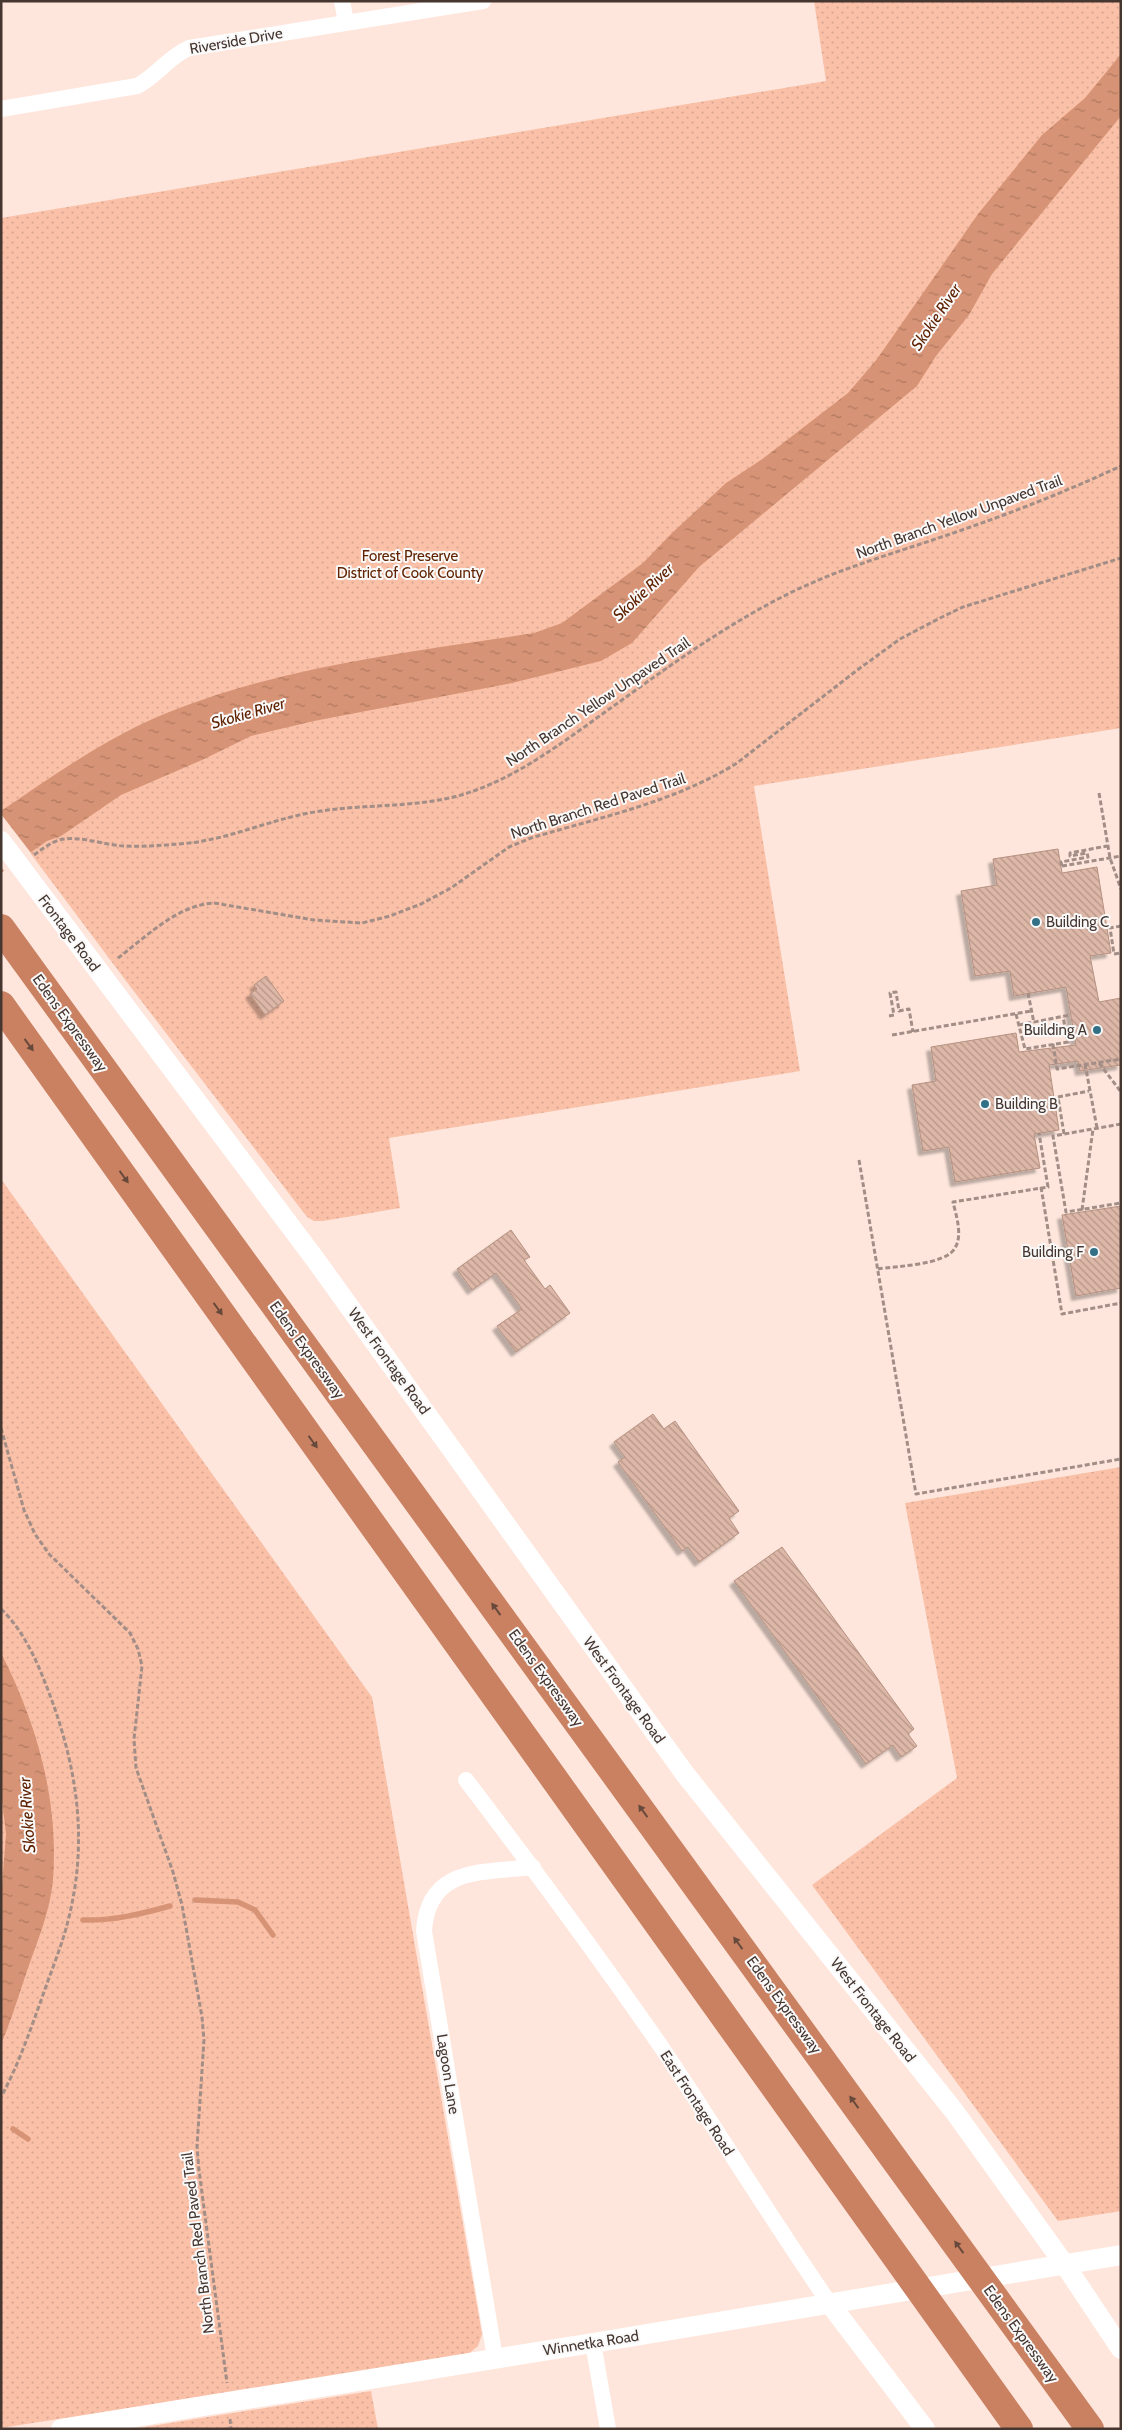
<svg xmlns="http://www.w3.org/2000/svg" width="1122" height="2430" viewBox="0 0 1122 2430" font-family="Cabin,sans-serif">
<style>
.park{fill:url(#park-dots)}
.water{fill:url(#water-ripples)}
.pier{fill:#fee6dc}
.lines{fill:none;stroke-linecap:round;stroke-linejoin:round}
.stream{stroke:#d79375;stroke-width:5.5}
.building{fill:url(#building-back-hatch);stroke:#b59181;filter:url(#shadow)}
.path{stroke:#a28e86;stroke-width:3;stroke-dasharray:5 2.5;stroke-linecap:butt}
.minor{stroke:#fff;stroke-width:16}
.tertiary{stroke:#fff;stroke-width:20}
.motorway{stroke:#c98162;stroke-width:28}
.oneway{fill:#67493c}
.poi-dot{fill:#327086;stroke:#f9f9f9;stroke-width:2}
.labels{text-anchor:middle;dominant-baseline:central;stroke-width:4;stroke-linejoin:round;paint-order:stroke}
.street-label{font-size:15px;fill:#463630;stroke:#f9f9f9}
.park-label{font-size:15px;fill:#612301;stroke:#f9f9f9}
.poi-label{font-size:15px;fill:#463630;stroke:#f9f9f9;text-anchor:start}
.water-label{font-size:16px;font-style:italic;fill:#5e2100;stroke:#f9f9f9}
</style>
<defs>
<pattern id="park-dots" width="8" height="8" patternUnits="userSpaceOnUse" patternTransform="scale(1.25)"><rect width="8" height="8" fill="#fbc1a8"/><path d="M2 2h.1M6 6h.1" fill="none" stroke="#d8a691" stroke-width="1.8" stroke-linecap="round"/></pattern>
<pattern id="water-ripples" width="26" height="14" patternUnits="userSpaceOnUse" patternTransform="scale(1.25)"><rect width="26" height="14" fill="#d79375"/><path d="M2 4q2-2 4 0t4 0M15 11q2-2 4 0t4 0" fill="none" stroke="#b07960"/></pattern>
<pattern id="building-back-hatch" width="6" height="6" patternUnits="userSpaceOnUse" patternTransform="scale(1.25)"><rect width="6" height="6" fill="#ddb7a7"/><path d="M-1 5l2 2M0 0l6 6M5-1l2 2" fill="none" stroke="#b59688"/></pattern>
<filter id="shadow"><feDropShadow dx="-4.5" dy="4.5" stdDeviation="1" flood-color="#0004"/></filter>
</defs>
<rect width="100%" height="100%" fill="#fee6dc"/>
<path class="park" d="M 814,1 L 1121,1 L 1121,728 L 754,786 L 800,1071 L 389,1138 L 400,1208 L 323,1221 L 314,1221 L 307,1217 L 126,981 L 1,814 L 1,218 L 826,81 Z
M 1,1179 L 372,1697 L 482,2334 L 478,2346 L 467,2355 L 1,2428 Z
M 1121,1467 L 1121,2211 L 1058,2221 L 812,1885 L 957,1778 L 905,1503 Z
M 371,2391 L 378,2429 L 133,2429 Z"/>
<path class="water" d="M 1121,54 L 1121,116 L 992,274 L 969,315 L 936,356 L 917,386 L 699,567 L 632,643 L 601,661 L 512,683 L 314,721 L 251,736 L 202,760 L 121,795 L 61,836 L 47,841 L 1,873 L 1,811 C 51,777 102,741 157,717 C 277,666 407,653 534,633 L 562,623 L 643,563 L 672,533 L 726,483 L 761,460 L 848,393 L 877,359 L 978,214 L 1042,135 L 1085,98 Z
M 1,1653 C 37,1723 59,1801 53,1880 C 50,1911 38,1940 28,1968 C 19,1994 12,2019 1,2044 L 1,1899 L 6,1834 L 1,1792 Z"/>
<path class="pier" d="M 1,814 L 31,853 L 5,872 L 1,867 Z"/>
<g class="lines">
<path class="stream" d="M 195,1900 L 238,1902 L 255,1910 L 273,1935
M 83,1920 C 113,1921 141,1914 170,1906
M 13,2129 L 28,2139"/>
</g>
<path class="building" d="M 1058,849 L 1062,873 L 1097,867 L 1111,953 L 1090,956 L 1099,1002 L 1121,998 L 1121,1065 L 1080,1071 L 1078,1061 L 1049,1065 L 1059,1130 L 1034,1134 L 1040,1168 L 955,1182 L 949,1147 L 923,1151 L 912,1085 L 936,1081 L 931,1047 L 1016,1033 L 1019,1052 L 1076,1045 L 1066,987 L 1014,996 L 1010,971 L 975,976 L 961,891 L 997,885 L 993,859 Z
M 266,976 L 284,1001 L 265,1015 L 250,994 L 257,989 L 254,985 Z
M 1121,1206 L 1121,1288 L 1076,1296 L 1062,1215 Z
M 511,1230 L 530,1257 L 524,1260 L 545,1289 L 550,1285 L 570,1313 L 516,1352 L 497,1326 L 522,1309 L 496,1273 L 472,1290 L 457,1269 Z
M 653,1414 L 664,1429 L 675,1421 L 739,1511 L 729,1518 L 739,1533 L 699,1562 L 688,1547 L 682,1551 L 618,1462 L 625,1457 L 614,1442 Z
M 782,1547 L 914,1729 L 908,1734 L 917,1746 L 901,1757 L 893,1745 L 866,1764 L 734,1581 Z"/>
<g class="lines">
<path class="path" d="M 1099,793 L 1110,858 L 1121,889
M 34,855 C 42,849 50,843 59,840 C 80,835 103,845 124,846 C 146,847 167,845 189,843 C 234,838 276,817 321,811 C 360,805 400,807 439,800 C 505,789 561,743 615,705 C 672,664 730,622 794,591 C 846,566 902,551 956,532 C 1012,513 1067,491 1121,466
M 1062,866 L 1061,862 L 1088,857 L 1087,853 L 1070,856 L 1070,853 L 1107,846
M 1062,866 L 1121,856
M 1121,926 L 1110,928 L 1114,954 L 1121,953
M 118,958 C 146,937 177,905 214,903 L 314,920 L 362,923 L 390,916 L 421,904 L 451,888 L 509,847 L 531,838 C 601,817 675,802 737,763 L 856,671 L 900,639 L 940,618 L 963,607 L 1121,558
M 1028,993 L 1034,1023
M 1016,1014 L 1025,1049 L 1068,1042 L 1063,1017
M 889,1016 L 894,1015 L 890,993 L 896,992 L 899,1011 L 909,1009 L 913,1032
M 1019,1025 L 1070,1015
M 892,1035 L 1031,1011
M 1053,1044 L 1057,1069 L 1121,1059
M 1099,1063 L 1121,1092
M 1085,1064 L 1097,1128
M 1121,1124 L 1053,1136 L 1066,1212 L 1121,1203
M 1064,1134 L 1058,1097 L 1089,1091
M 859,1160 L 916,1494 L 1121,1459
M 1041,1187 L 1062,1314 L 1121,1303
M 1082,1210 L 1093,1129
M 878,1269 C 896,1266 946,1265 955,1248 C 963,1235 956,1215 953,1202 L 1048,1187 L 1039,1133
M 1,1428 L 24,1510 L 35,1534 L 49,1554 L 130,1633 L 138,1649 L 142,1666 L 134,1739 L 136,1768 L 173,1872 L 182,1905 L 202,2017 L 204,2040 L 197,2146 L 199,2170 L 227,2383
M 1,1609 C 26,1633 39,1666 51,1698 C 78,1772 88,1843 68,1921 C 62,1945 52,1969 44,1992 C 31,2028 19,2064 1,2097
M 230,2419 L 231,2429"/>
<path class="minor" d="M 342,1 L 346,22
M 1,109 L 137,86 C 157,76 168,57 189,48 L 483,1
M 466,1780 C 533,1868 599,1957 662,2048 C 719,2133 772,2220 830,2304
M 593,2343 L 608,2429
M 495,2358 L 424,1931 C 428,1866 483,1873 533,1867"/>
<path class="tertiary" d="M 1,841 L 315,1259 L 685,1774 L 954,2111 L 1065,2265 L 1121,2349
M 830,2304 L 925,2429
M 61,2429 L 593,2343 L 1121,2255"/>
<path class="motorway" d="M 1,928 L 1090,2429
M 1,1005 L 1019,2429"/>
</g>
<defs><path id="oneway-solid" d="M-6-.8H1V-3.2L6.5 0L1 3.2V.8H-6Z" transform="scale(1.25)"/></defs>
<g class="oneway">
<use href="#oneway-solid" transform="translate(29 1045) rotate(54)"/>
<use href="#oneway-solid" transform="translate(124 1177) rotate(54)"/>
<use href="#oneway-solid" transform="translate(218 1309) rotate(54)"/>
<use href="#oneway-solid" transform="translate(313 1442) rotate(54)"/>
<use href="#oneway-solid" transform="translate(496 1609) rotate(-126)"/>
<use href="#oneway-solid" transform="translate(643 1811) rotate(-126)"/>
<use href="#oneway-solid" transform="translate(738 1943) rotate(-126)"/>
<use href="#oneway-solid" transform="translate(854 2102) rotate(-126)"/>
<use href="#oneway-solid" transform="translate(959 2247) rotate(-126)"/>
</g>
<g class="poi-dot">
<circle cx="1036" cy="922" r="5"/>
<circle cx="1097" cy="1030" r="5"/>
<circle cx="985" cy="1104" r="5"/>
<circle cx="1094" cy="1252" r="5"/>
</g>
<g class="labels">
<g class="street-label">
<text transform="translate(236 41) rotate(-10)">Riverside Drive</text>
<text transform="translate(959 517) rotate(-20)">North Branch Yellow Unpaved Trail</text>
<text transform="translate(598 702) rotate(-34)">North Branch Yellow Unpaved Trail</text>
<text transform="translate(598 806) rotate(-18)">North Branch Red Paved Trail</text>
<text transform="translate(69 933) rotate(53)">Frontage Road</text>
<text transform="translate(70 1023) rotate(54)">Edens Expressway</text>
<text transform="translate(307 1350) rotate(54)">Edens Expressway</text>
<text transform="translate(389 1361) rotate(54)">West Frontage Road</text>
<text transform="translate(546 1678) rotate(54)">Edens Expressway</text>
<text transform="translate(624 1690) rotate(54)">West Frontage Road</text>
<text transform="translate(784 2005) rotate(54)">Edens Expressway</text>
<text transform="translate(873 2010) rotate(52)">West Frontage Road</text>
<text transform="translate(448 2074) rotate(81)">Lagoon Lane</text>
<text transform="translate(697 2103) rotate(57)">East Frontage Road</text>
<text transform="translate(198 2243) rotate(-97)">North Branch Red Paved Trail</text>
<text transform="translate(1021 2334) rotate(54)">Edens Expressway</text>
<text transform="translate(591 2343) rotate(-9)">Winnetka Road</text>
</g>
<g class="park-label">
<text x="410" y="556">Forest Preserve<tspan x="410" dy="17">District of Cook County</tspan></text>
</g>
<g class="poi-label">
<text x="1046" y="922">Building C</text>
<text x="1087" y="1030" text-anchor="end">Building A</text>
<text x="995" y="1104">Building B</text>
<text x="1084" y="1252" text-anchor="end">Building F</text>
</g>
<g class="water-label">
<text transform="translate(936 317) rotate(-56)">Skokie River</text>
<text transform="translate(643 592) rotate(-43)">Skokie River</text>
<text transform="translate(248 713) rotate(-16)">Skokie River</text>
<text transform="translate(27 1815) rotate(-94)">Skokie River</text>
</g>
</g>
<rect width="1122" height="2430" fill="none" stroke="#463630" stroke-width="5"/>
</svg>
